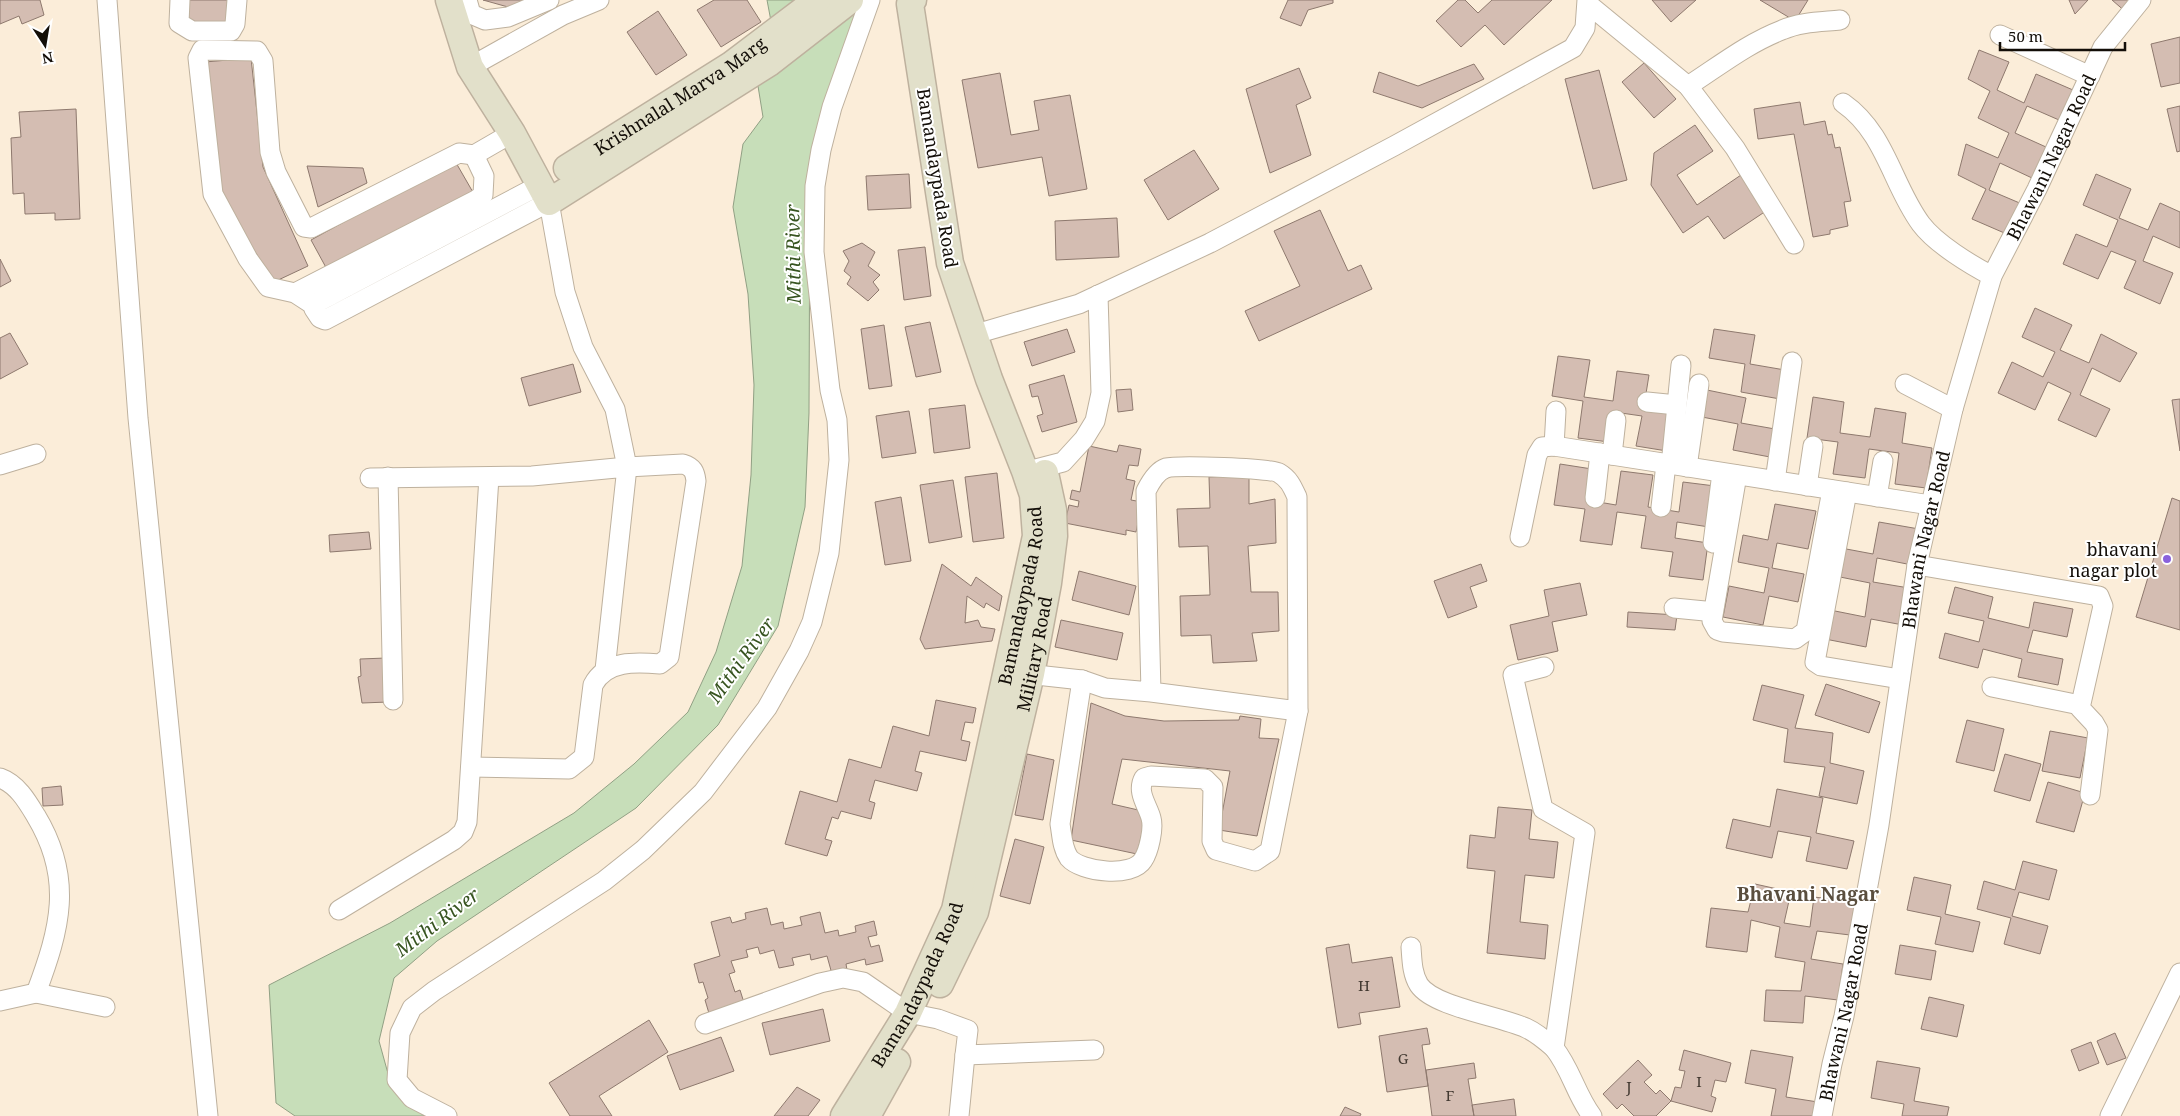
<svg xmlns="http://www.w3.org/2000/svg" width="2180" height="1116" viewBox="0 0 2180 1116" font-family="'Noto Serif',serif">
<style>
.water{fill:#c7deb9;stroke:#91a084}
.building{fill:#d4bdb2;stroke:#8e796e}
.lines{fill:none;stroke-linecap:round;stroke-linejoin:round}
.street-casing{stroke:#beb19e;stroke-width:21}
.secondary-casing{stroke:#beb19e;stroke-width:29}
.street{stroke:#fff;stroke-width:19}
.secondary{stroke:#e2e0ca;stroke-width:26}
.poi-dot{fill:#8961dc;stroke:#fff;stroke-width:2}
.labels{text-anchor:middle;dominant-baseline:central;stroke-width:4;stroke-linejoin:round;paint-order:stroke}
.number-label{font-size:15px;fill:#433a32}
.street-label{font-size:18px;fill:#130e08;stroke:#fff}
.poi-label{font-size:18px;fill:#130e08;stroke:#fff;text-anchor:end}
.water-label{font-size:19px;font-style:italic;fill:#375420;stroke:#fff}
.neighbourhood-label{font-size:19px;font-weight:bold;fill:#5a4e3e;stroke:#fff}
</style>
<rect width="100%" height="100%" fill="#fbedd9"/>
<path class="water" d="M 767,0 L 857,0 L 859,13 L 810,162 L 809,413 L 805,507 L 778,626 L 718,725 L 636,808 L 437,941 L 394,978 L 379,1041 L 392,1088 L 424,1116 L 295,1116 L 276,1103 L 269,985 L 390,923 L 574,813 L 634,764 L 688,712 L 716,652 L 742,566 L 751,475 L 754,385 L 748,294 L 733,207 L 743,144 L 763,117 L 758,86 L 780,69 Z"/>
<path class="building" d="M 0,0 L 40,0 L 44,15 L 22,24 L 19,16 L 0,24 Z
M 188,0 L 230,0 L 228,27 L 186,24 Z
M 483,0 L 525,0 L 508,7 Z
M 714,0 L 747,0 L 761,22 L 721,47 L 697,10 Z
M 1288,0 L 1333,0 L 1333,3 L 1308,10 L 1301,26 L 1280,18 Z
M 1458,0 L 1465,0 L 1478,13 L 1492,0 L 1552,0 L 1504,45 L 1485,25 L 1461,47 L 1436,21 Z
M 1652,0 L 1696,0 L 1671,22 Z
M 1760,0 L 1808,0 L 1795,21 Z
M 2069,0 L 2088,0 L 2075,14 Z
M 2112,0 L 2134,0 L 2127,13 Z
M 658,11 L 687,55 L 656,75 L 627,32 Z
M 2180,37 L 2180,83 L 2161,87 L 2151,44 Z
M 1979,50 L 2009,62 L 1997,90 L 2024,103 L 2036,74 L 2073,90 L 2059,120 L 2027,106 L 2015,133 L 2046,147 L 2032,178 L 2000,163 L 1989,190 L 2022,204 L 2009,235 L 1972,219 L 1986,189 L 1958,175 L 1966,144 L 1998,158 L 2009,133 L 1978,118 L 1990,91 L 1968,79 Z
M 251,58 L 263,167 L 308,266 L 274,282 L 222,199 L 205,62 Z
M 1644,63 L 1676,99 L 1654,118 L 1622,82 Z
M 1474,64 L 1484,79 L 1422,108 L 1373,92 L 1379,72 L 1418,86 Z
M 1299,68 L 1311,98 L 1296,105 L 1311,155 L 1270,173 L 1246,89 Z
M 1599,70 L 1627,180 L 1593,189 L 1565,79 Z
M 1000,73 L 1011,135 L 1039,130 L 1034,101 L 1070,95 L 1087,189 L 1049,196 L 1042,157 L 978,168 L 962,80 Z
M 1800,102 L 1804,125 L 1825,121 L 1828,135 L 1832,134 L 1835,148 L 1840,147 L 1851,201 L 1844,202 L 1848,226 L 1830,230 L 1830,234 L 1813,237 L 1794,134 L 1758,139 L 1754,109 Z
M 2180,106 L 2180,151 L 2177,152 L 2167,109 Z
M 76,109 L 80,219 L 55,220 L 55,213 L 25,214 L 24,193 L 13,194 L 11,138 L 21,137 L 19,112 Z
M 1695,125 L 1713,151 L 1677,175 L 1697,205 L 1741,175 L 1766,211 L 1724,239 L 1708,216 L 1683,233 L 1651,185 L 1654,153 Z
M 1194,150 L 1219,189 L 1168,220 L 1144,180 Z
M 455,161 L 474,194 L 329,273 L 311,240 Z
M 307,166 L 363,168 L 367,183 L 318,207 Z
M 909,174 L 911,208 L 868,210 L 866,176 Z
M 2096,174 L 2131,189 L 2119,218 L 2148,230 L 2160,203 L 2180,212 L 2180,248 L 2153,236 L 2143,261 L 2173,273 L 2160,304 L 2124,288 L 2136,261 L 2111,251 L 2098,279 L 2063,264 L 2076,234 L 2107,247 L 2118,220 L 2083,205 Z
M 1320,210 L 1348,271 L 1361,265 L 1372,289 L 1259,341 L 1245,311 L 1300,286 L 1274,231 Z
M 1117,218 L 1119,257 L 1056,260 L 1055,221 Z
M 862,243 L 875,252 L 868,266 L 880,275 L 873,282 L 879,290 L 868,301 L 847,284 L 851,277 L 844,271 L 849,261 L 843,251 Z
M 925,247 L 931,296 L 904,300 L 898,250 Z
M 0,259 L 11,281 L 0,287 Z
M 2035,308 L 2072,325 L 2060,350 L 2089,363 L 2101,334 L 2137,353 L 2120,382 L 2092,368 L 2080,395 L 2110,409 L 2096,437 L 2058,420 L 2071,393 L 2048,382 L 2035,410 L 1998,393 L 2012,362 L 2043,377 L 2055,352 L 2022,337 Z
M 930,322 L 941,372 L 916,377 L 905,327 Z
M 884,325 L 892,386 L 869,389 L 861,329 Z
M 1067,329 L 1075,352 L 1032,366 L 1024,342 Z
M 1714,329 L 1755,335 L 1750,364 L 1785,370 L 1780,399 L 1741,392 L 1745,364 L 1709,358 Z
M 10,333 L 28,364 L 0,379 L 0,338 Z
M 1558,356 L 1590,360 L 1584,397 L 1613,401 L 1617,371 L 1649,375 L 1644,406 L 1673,410 L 1667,451 L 1636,446 L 1642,416 L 1614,412 L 1609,442 L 1578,438 L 1583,401 L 1552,396 Z
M 573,364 L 581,392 L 529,406 L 521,378 Z
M 1064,375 L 1077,422 L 1042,432 L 1037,416 L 1043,414 L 1038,396 L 1032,397 L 1029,385 Z
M 1131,389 L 1133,410 L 1118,412 L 1116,390 Z
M 1707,390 L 1746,398 L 1741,423 L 1775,429 L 1770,457 L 1733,450 L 1738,424 L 1702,417 Z
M 1813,397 L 1844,402 L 1840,433 L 1870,437 L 1875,408 L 1906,413 L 1902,443 L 1932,448 L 1926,488 L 1895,484 L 1899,453 L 1869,449 L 1865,478 L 1833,474 L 1838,442 L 1807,438 Z
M 2180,399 L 2180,451 L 2172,400 Z
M 965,405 L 970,448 L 934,453 L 929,409 Z
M 909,411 L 916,453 L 882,458 L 876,416 Z
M 1119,445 L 1141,449 L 1138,466 L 1129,465 L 1126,479 L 1135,481 L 1131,500 L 1142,502 L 1136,532 L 1126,530 L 1126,535 L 1065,523 L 1069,505 L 1078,507 L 1079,501 L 1070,499 L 1072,490 L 1080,492 L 1089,446 L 1117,452 Z
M 1560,464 L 1592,469 L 1587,500 L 1616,505 L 1621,471 L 1653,475 L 1648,507 L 1679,512 L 1683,482 L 1715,486 L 1709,527 L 1677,522 L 1675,538 L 1708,543 L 1703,580 L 1669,576 L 1673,552 L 1641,548 L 1646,516 L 1617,512 L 1612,545 L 1580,541 L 1585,509 L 1554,505 Z
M 997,473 L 1004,538 L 973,542 L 965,477 Z
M 1249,475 L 1249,504 L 1275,499 L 1276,543 L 1248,546 L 1251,592 L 1278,592 L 1279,631 L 1252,633 L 1257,661 L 1213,663 L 1211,635 L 1181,636 L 1180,596 L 1210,595 L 1208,546 L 1179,547 L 1177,509 L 1210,508 L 1209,477 Z
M 953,480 L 962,537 L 929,543 L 920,485 Z
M 901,497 L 911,561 L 885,565 L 875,502 Z
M 2172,498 L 2180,501 L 2180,630 L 2136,617 Z
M 1775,504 L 1816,511 L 1808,549 L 1777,543 L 1772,568 L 1804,574 L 1798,602 L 1769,596 L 1763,625 L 1723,617 L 1729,586 L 1764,593 L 1769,568 L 1738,562 L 1743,535 L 1768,540 Z
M 1879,522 L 1919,529 L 1912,565 L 1877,558 L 1873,582 L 1909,588 L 1903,625 L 1871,619 L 1866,647 L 1825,639 L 1830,610 L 1865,617 L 1870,583 L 1835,576 L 1841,548 L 1873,554 Z
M 369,532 L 371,549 L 330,552 L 329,535 Z
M 942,564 L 971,586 L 976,577 L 1002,596 L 999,611 L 986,603 L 984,608 L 967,596 L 965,623 L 978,620 L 981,627 L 995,629 L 992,641 L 925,649 L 920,639 Z
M 1481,564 L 1487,581 L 1470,587 L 1477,607 L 1448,618 L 1434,581 Z
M 1079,571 L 1136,586 L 1129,615 L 1072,600 Z
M 1580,583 L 1587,615 L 1552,622 L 1558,651 L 1518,660 L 1510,625 L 1549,616 L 1544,590 Z
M 1955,587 L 1993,597 L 1988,618 L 2029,628 L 2034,602 L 2073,609 L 2067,637 L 2033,630 L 2027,652 L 2063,659 L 2058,685 L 2018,677 L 2022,659 L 1983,649 L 1978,668 L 1939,658 L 1945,633 L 1979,642 L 1984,621 L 1948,613 Z
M 1628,612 L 1677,615 L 1675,630 L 1627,627 Z
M 1061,620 L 1123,633 L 1117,660 L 1055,647 Z
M 386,658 L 388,702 L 362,703 L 358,677 L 361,676 L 360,659 Z
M 1826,684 L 1880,702 L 1869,733 L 1815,715 Z
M 1762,685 L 1804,695 L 1795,728 L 1833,733 L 1830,763 L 1864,771 L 1857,804 L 1819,796 L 1825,767 L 1784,762 L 1788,729 L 1753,720 Z
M 936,700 L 976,708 L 973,723 L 965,722 L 961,740 L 970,742 L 966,761 L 920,751 L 915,771 L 922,773 L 917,791 L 875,780 L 869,801 L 875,803 L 871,819 L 841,811 L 838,819 L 832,817 L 825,839 L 832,841 L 827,856 L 785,844 L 800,791 L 837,802 L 849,759 L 881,768 L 893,726 L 929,736 Z
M 1091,703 L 1125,716 L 1164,721 L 1239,720 L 1240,716 L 1261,719 L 1259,738 L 1279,739 L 1257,836 L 1219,830 L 1230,771 L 1122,759 L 1112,804 L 1147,812 L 1137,854 L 1071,840 Z
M 1967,720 L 2004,729 L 1994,771 L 1956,762 Z
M 2050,731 L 2088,738 L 2080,778 L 2042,771 Z
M 1027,754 L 1054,760 L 1043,820 L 1015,815 Z
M 2005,754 L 2041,764 L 2030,801 L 1994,791 Z
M 2048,782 L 2085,793 L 2074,832 L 2036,822 Z
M 61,786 L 63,805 L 43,806 L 42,788 Z
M 1777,789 L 1823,798 L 1816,833 L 1854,841 L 1847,869 L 1806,861 L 1811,837 L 1778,831 L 1772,858 L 1726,848 L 1733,819 L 1770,827 Z
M 1498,807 L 1532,810 L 1529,839 L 1558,842 L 1554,878 L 1525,875 L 1520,922 L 1548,925 L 1545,959 L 1487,953 L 1495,871 L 1467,868 L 1470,835 L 1495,838 Z
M 1015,839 L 1044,847 L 1030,904 L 1000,896 Z
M 2023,861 L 2057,870 L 2049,900 L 2019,892 L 2012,916 L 2048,926 L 2040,954 L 2004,944 L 2011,918 L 1977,909 L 1984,881 L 2015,890 Z
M 1914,877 L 1951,885 L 1945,914 L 1980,922 L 1973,952 L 1935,944 L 1941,917 L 1907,910 Z
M 1755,884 L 1791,892 L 1784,923 L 1810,927 L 1814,897 L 1855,902 L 1850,935 L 1817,931 L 1811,959 L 1843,964 L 1838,1000 L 1805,996 L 1803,1023 L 1764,1021 L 1766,990 L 1801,991 L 1805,962 L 1775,957 L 1780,927 L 1751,920 L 1747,952 L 1706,947 L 1711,908 L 1748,912 Z
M 767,908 L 771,925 L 783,922 L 784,929 L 802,925 L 800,917 L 820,912 L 825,933 L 838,930 L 839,936 L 856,932 L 855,926 L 874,921 L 877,935 L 868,937 L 871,947 L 879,945 L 883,961 L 866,965 L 865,959 L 846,964 L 847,970 L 832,974 L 827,956 L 811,960 L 810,954 L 792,958 L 794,965 L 779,968 L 774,950 L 760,954 L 758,947 L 746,950 L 748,957 L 731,961 L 735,972 L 729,974 L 735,992 L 740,990 L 746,1009 L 711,1020 L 705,1000 L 708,998 L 703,982 L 699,983 L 694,964 L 720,956 L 711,922 L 730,917 L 732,923 L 746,919 L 745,913 Z
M 1349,944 L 1352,963 L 1392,957 L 1400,1007 L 1359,1013 L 1361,1024 L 1338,1028 L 1326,948 Z
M 1900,945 L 1936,951 L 1931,980 L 1895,974 Z
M 1929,997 L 1964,1005 L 1957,1037 L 1921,1029 Z
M 823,1009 L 830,1041 L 770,1055 L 762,1023 Z
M 649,1020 L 668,1052 L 599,1096 L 612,1116 L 570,1116 L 549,1083 Z
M 1427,1028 L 1430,1044 L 1422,1045 L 1428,1086 L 1387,1092 L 1379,1036 Z
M 2115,1033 L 2126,1058 L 2107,1065 L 2097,1041 Z
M 721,1037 L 734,1071 L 680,1090 L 667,1056 Z
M 2091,1042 L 2099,1063 L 2079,1071 L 2071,1050 Z
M 1684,1050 L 1731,1063 L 1726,1082 L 1715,1080 L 1711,1096 L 1716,1098 L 1712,1112 L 1671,1101 L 1675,1087 L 1681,1088 L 1685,1071 L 1679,1070 Z
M 1751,1050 L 1793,1057 L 1786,1097 L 1818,1102 L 1815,1116 L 1771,1116 L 1776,1089 L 1745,1083 Z
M 1638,1060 L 1652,1075 L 1644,1082 L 1656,1094 L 1660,1090 L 1671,1101 L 1656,1116 L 1634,1116 L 1622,1104 L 1617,1109 L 1603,1094 Z
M 1877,1061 L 1920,1068 L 1914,1101 L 1949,1107 L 1947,1116 L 1902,1116 L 1904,1104 L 1871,1098 Z
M 1474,1063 L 1476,1078 L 1468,1079 L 1474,1116 L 1432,1116 L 1426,1070 Z
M 797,1087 L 820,1100 L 808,1116 L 774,1116 Z
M 1514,1099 L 1516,1116 L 1474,1116 L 1472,1105 Z
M 1345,1107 L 1361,1114 L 1360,1116 L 1340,1116 Z"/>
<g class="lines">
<g class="street-casing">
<g id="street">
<path d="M 107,0 L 138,418 L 208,1116"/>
<path d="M 180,0 L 179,23 L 192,31 L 231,31 L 235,24 L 237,0"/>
<path d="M 467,0 L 471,14 L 485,20 L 508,17 L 549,0"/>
<path d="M 1588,4 L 1688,86 L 1735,148 L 1794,244"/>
<path d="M 2000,35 L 2090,76"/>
<path d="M 470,67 L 563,15 L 599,0"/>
<path d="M 1688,86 C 1719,66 1748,43 1782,30 C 1800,22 1820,22 1840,20"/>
<path d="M 1843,103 C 1886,133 1892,185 1921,224 C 1936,244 1971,265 1992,276"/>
<path d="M 295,293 L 476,200 L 483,195 L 484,176 L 474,155"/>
<path d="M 315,306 L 295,293 L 268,287 L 248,259 L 213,194 L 198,58 L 202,50 L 257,51 L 263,61 L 270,152 L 276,172 L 304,227 L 311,228 L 459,153 L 474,155 L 512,133"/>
<path d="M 986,331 L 1079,304 L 1210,243 L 1394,146 L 1573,48 L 1585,28 L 1587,0"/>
<path d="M 1905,384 L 1953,409"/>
<path d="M 1647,402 L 1677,405"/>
<path d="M 1554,446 L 1556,411"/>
<path d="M 1612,455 L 1616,420"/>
<path d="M 0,465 L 36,454"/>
<path d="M 1671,465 L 1681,365"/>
<path d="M 1687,467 L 1699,384"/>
<path d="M 1032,470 L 1063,462 L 1084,439 L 1095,421 L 1101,393 L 1098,295"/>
<path d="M 1737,475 L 1712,621 L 1717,630 L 1723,632 L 1795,639 L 1806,631 L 1832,490"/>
<path d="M 388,477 L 393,700"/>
<path d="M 370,478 L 532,476 L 627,467 L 605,670"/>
<path d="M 1775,481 L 1792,362"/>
<path d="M 1807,486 L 1813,446"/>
<path d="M 1847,492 L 1815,662 L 1821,666 L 1900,679"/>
<path d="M 1877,497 L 1883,461"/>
<path d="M 1595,498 L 1600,453"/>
<path d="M 1661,507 L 1666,464"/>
<path d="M 1520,537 L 1537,455 L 1542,447 L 1554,446 L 1930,505"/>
<path d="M 1713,543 L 1722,473"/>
<path d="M 1917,565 L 2099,596 L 2103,606 L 2080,708 L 2094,723 L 2098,730 L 2090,795"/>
<path d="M 1674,608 L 1705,611"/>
<path d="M 1544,667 L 1513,675 L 1543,809 L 1585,833 L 1554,1048 C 1571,1069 1576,1095 1592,1116"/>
<path d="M 1018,673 L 1082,680 L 1105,688 L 1151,692 L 1298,711 L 1297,497 C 1292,486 1289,479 1279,473 C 1271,468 1177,465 1166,468 C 1157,471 1150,483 1146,491 L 1151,692"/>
<path d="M 1082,680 L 1060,824 C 1062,835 1062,848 1069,858 C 1081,872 1132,878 1143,860 C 1149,851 1154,828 1151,818 C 1148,806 1136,792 1144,778 L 1151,776 L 1205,779 L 1213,787 L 1212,841 L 1216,850 L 1255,861 L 1270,851 L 1298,711"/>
<path d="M 1992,687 L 2080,705"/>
<path d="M 471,767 L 569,769 L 584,757 L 593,685 C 606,660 636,662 660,664 L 669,657 L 696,481 C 695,472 693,467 683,464 L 627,467 L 615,409 L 583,347 L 565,292 L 549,202 L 325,320 L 320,318 L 314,309 L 316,303 L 538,186"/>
<path d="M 0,778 C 17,784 27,801 36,816 C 74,879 60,929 36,993 L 0,1001"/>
<path d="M 339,910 L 454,840 L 463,832 L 467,822 L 489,477"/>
<path d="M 1411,947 C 1412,960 1412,974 1419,985 C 1434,1007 1500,1016 1526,1028 C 1537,1033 1545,1040 1554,1048"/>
<path d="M 36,993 L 105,1007"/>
<path d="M 705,1024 L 820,983 L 843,978 L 863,982 L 908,1013 L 938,1019 L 968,1030 L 965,1055 L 1094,1050"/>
<path d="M 447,1116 L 412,1098 L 397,1080 L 400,1033 L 412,1008 L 434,991 L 604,881 L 643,850 L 703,792 L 767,708 L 799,651 L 812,622 L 829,553 L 839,460 L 837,420 L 830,390 L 814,252 L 815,186 L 821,150 L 832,107 L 870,0"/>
<path d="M 959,1116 L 965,1055"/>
<path id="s1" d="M 1822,1116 L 1832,1064 L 1844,1016 L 1879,825 L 1917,565 L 1953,409 L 1992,276 L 2037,189 L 2103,47 L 2141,0"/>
<path d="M 2110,1116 L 2180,973"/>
</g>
</g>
<g class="secondary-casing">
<g id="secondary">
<path d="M 449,0 L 470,67 L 512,133 L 549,202 L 769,63 L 850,0"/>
<path id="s2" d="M 567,168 L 731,65 L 817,0"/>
<path id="s3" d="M 940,984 L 975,912 L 1031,674 L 1048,583 L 1054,536 L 1053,510 L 1045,473"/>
<path id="s4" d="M 844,1116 L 908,1013 L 955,910 L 1036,536 L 1033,495 L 1025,471 L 989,379 L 950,263 L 910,4 L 913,0"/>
<path d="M 867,1116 L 897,1062"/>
</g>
</g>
<use href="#street" class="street"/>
<use href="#secondary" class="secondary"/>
</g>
<circle class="poi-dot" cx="2167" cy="559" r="5"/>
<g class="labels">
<g class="number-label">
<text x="1364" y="985">H</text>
<text x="1403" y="1058">G</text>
<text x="1699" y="1081">I</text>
<text x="1629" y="1086">J</text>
<text x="1450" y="1095">F</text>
</g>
<g class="street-label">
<text stroke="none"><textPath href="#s2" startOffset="134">Krishnalal Marva Marg</textPath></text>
<text stroke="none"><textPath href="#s1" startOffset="991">Bhawani Nagar Road</textPath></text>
<text transform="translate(938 178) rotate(81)">Bamandaypada Road</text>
<text stroke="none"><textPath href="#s1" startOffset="586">Bhawani Nagar Road</textPath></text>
<text stroke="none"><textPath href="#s4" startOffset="556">Bamandaypada Road</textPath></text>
<text stroke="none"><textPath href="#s3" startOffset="345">Military Road</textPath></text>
<text stroke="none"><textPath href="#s4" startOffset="151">Bamandaypada Road</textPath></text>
<text stroke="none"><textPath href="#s1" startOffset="106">Bhawani Nagar Road</textPath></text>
</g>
<g class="poi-label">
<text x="2157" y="549">bhavani<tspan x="2157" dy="21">nagar plot</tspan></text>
</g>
<g class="water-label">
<text transform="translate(793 254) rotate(-91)">Mithi River</text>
<text transform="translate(741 660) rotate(-54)">Mithi River</text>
<text transform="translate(437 922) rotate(-37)">Mithi River</text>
</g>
<g class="neighbourhood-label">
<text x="1808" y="894">Bhavani Nagar</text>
</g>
</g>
<g transform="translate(45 45) rotate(168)" stroke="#ffffff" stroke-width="4" paint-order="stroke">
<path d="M0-4L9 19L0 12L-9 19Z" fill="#130e08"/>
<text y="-8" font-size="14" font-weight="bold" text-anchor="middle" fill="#130e08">N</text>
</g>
<path d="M2000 42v8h125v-8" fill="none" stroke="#130e08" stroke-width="2.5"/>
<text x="2008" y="42" font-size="15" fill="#130e08" stroke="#ffffff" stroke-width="4" paint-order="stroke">50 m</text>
</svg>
